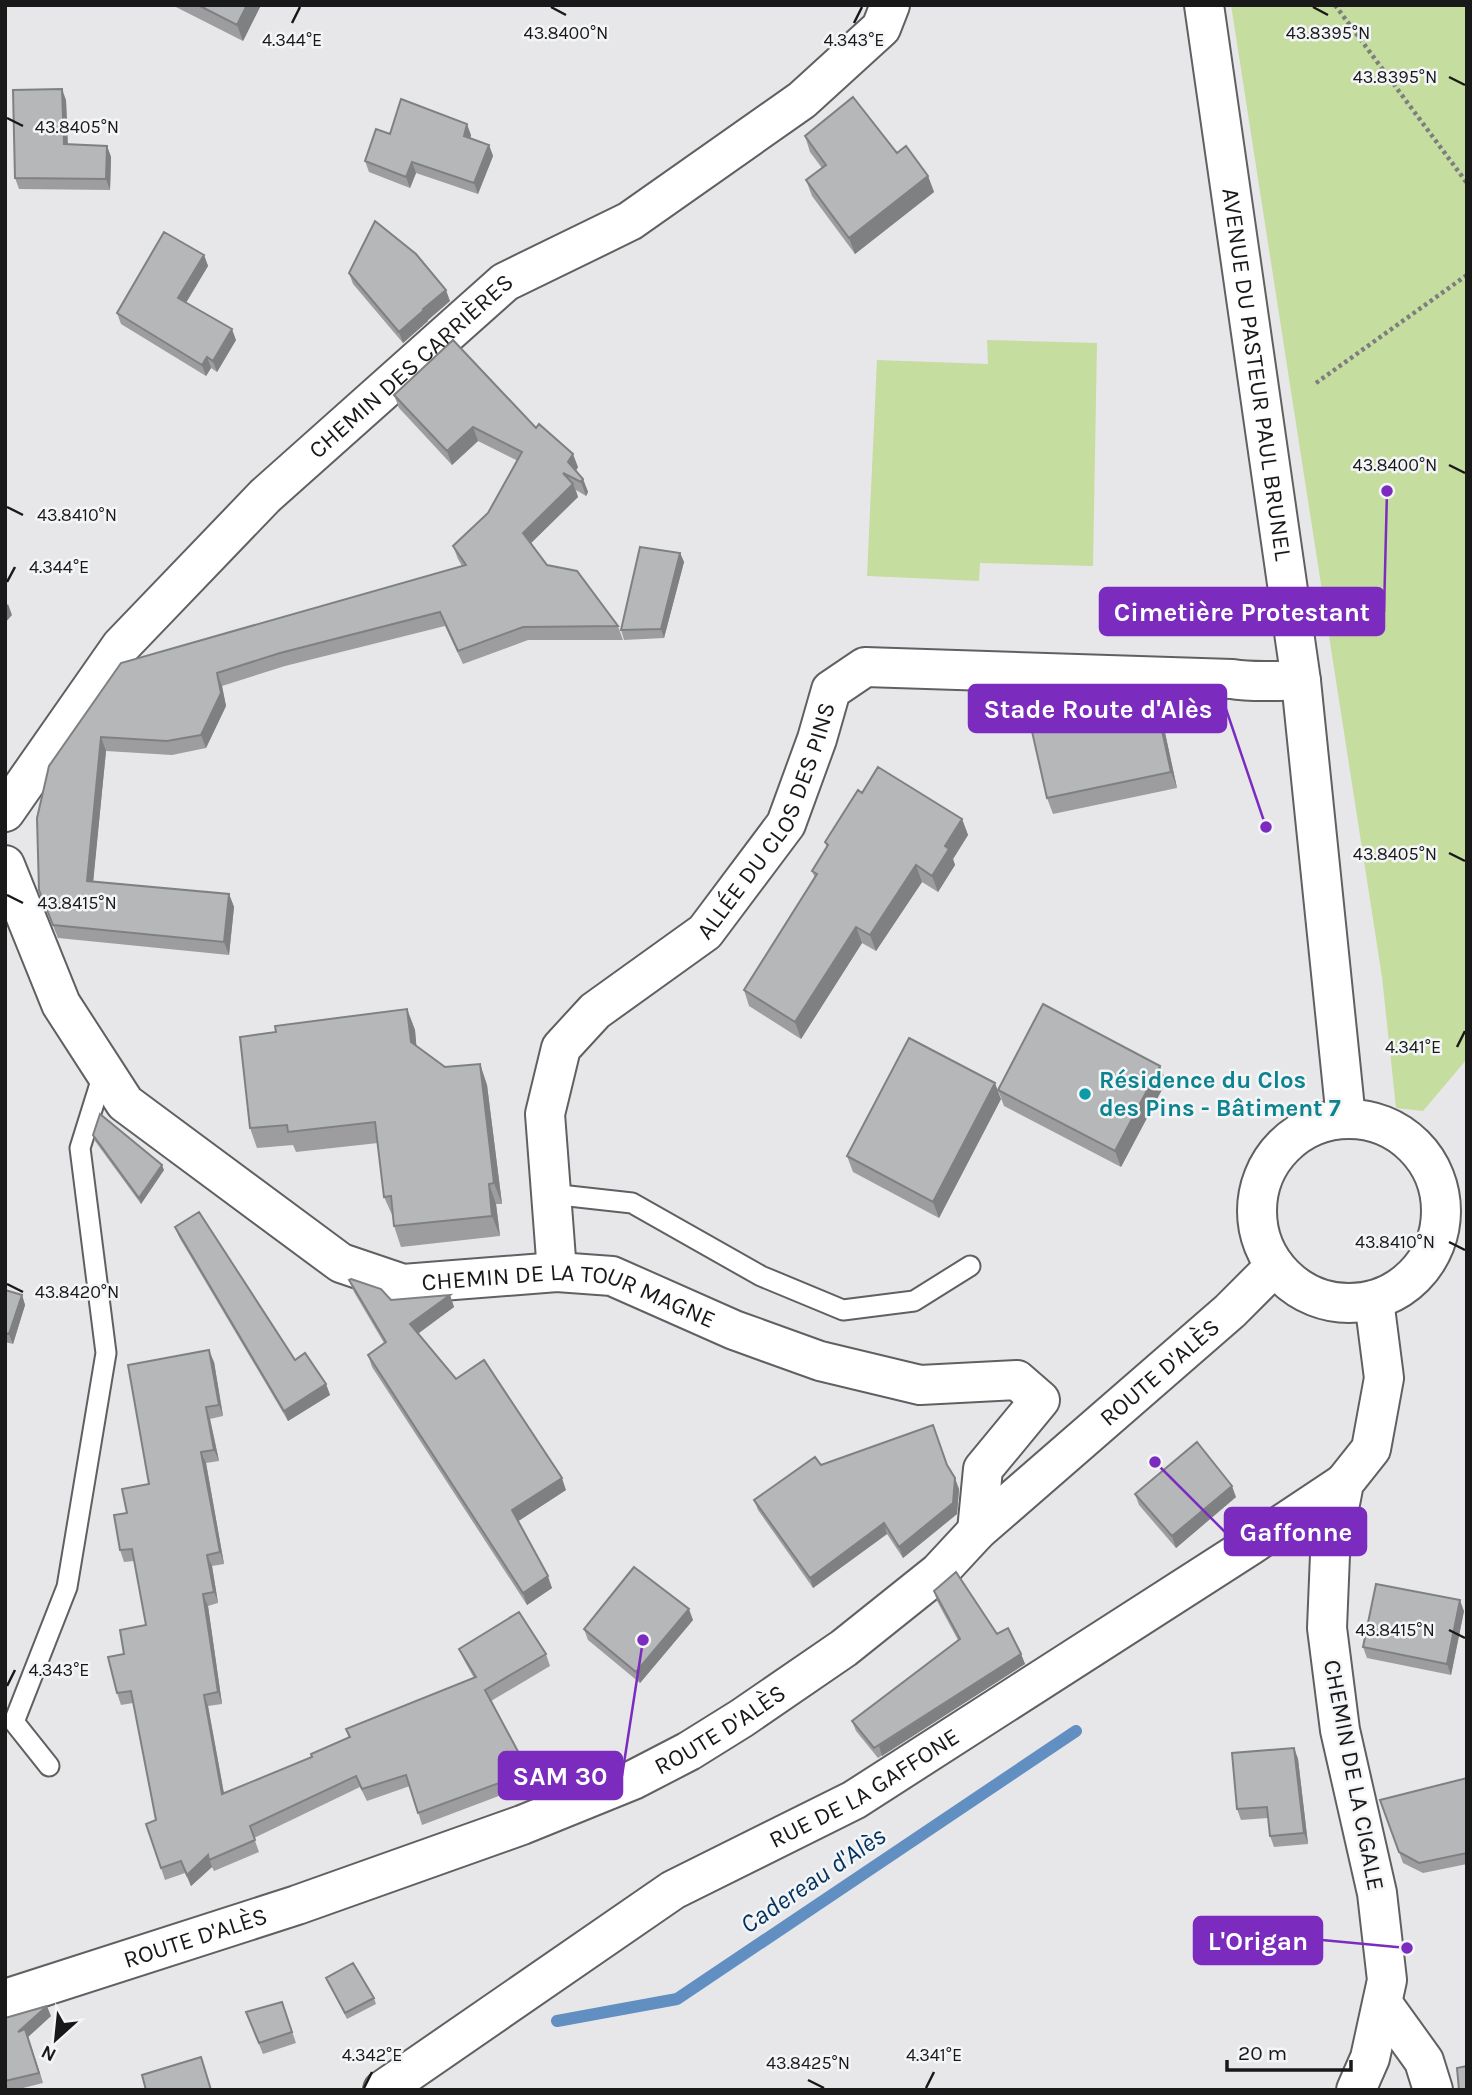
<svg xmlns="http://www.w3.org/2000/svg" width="1472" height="2095" viewBox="0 0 1472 2095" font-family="Karla,sans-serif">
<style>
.green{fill:#c6dda0}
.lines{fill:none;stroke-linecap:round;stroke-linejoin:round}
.stream{stroke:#628fc1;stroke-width:12}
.lane-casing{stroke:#606062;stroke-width:23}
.street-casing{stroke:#606062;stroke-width:42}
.secondary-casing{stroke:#606062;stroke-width:42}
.path{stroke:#7e7e80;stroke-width:4.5;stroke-dasharray:3.5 3.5;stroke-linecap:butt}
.lane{stroke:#fff;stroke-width:19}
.street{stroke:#fff;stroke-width:38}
.secondary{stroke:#fff;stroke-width:38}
.wall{fill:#9d9d9f}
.shaded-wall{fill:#7f8082}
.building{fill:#b6b7b9;stroke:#7f8082;stroke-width:2}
.ticks{fill:none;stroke:#19191a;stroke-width:2.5}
.culture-dot{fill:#0f9aa8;stroke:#f4f5f7;stroke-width:2.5}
.labels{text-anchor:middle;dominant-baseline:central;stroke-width:5;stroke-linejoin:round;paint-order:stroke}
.street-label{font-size:24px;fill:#19191a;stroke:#f4f5f7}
.culture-label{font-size:24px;font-weight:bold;fill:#0d838f;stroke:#f4f5f7;text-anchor:start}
.water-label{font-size:26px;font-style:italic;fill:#00315f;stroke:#f4f5f7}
.ticks-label{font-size:18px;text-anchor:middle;fill:#19191a;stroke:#f4f5f7;stroke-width:5;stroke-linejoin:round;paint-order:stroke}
.leader{fill:none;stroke:#7b2cbf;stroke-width:2.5}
.callout-dot{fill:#7b2cbf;stroke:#f4f5f7;stroke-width:2.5}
.callout{fill:#7b2cbf;stroke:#7b2cbf;stroke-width:2.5}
.callout-label{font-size:26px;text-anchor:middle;font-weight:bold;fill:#fff}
</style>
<rect width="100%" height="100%" fill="#e7e7ea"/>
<path class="green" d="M 1231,5 L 1467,5 L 1467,1059 L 1423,1111 L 1396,1108 L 1382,977 Z
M 987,340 L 1097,343 L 1093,566 L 980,563 L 979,581 L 867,576 L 877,360 L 988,364 Z"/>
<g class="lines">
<path class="stream" d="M 557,2021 L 677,1999 L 1076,1731"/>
<g class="lane-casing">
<path id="lane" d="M 551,1194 L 632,1203 L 761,1276 L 843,1310 L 914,1301 L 970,1266
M 49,1766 L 14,1722 L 67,1587 L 106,1353 L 80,1148 L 104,1071"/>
</g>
<g class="street-casing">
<g id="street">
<path id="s1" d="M 5,812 L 121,646 L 265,496 L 505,282 L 630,221 L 802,100 L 881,28 L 890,5"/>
<path id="s2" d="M 5,865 L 61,1004 L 125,1103 L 341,1263 L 403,1284 L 557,1272 L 612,1276 L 734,1330 L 820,1361 L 920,1385 L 1017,1380 L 1040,1400 L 983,1469 L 977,1531"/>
<path id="s3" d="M 557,1272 L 545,1114 L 561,1048 L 595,1011 L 705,932 L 786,824 L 817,739 L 831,690 L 865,667 L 1232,679 C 1253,683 1279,680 1301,681"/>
<path d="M 1383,2004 L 1424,2061 L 1433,2090"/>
<path id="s4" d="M 383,2090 L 673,1890 L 854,1800 L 1251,1545 L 1344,1483"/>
<path d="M 1356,2090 L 1370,2058 L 1387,1980 L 1377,1893 L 1340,1730 L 1327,1628 L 1330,1555 L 1344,1483 L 1371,1449 L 1384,1378 L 1374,1300"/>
</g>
</g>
<g class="secondary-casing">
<g id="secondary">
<path id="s5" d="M 1204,5 L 1301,681 L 1346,1119"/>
<circle cx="1349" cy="1211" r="92"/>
<path id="s6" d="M 5,1999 L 297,1905 L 522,1825 L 633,1780 L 689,1751 L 742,1718 L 844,1648 L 939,1572 L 977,1531 L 1230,1311 L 1275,1266"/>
</g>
</g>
<path class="path" d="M 1335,5 L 1467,183
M 1316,383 L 1467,275"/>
<use href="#lane" class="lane"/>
<use href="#street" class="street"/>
<use href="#secondary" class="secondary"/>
</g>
<path class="wall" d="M 172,5 L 261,5 L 243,41 Z
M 66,100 L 68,144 L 107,146 L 111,157 L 110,190 L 19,189 L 15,178 Z
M 390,134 L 471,135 L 470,139 L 489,145 L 493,156 L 478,194 L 416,173 L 410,188 L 369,172 L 365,161 Z
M 805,136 L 897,153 L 928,176 L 934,192 L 855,254 L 812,196 L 806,180 L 822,168 L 810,152 Z
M 204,255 L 208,266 L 186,303 L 236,340 L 217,372 L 211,368 L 206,376 L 121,324 L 117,313 Z
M 349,273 L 450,301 L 428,320 L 428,321 L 403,343 L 353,284 Z
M 394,395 L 536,428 L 578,467 L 576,471 L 583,479 L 588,492 L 586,496 L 576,490 L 578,497 L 531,543 L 547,565 L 618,626 L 623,640 L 528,640 L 463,664 L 445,626 L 285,666 L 222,686 L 226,706 L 206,748 L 172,755 L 106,751 L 93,881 L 229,894 L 234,907 L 229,955 L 58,938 L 44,904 L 121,663 L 462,566 L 458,559 L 453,546 L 488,513 L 518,461 L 478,441 L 452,465 L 399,408 Z
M 680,553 L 684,562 L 664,638 L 624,640 L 621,630 Z
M 1159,705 L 1177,788 L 1053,814 L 1047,798 Z
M 862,793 L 962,819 L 968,835 L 953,859 L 955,865 L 938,892 L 922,882 L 876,951 L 862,943 L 801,1039 L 749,1006 L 744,990 L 815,878 L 812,871 L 827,847 L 825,842 Z
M 407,1009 L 415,1030 L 416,1046 L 445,1067 L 480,1064 L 487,1085 L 502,1204 L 496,1204 L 500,1236 L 401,1247 L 394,1226 L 393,1217 L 384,1197 L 378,1143 L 296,1152 L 293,1145 L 257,1148 L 250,1128 L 276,1032 Z
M 1160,1066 L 1166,1082 L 1121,1167 L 1004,1106 L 998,1090 Z
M 1001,1099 L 939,1218 L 853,1172 L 847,1156 Z
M 93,1135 L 164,1170 L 141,1204 L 95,1141 Z
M 175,1227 L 295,1360 L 326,1384 L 330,1395 L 288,1421 L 179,1237 Z
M 349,1280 L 391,1300 L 450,1295 L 454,1307 L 418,1333 L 456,1379 L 566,1490 L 518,1521 L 552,1588 L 527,1605 L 372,1367 L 368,1355 L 384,1343 L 354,1292 Z
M 5,1290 L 22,1295 L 25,1305 L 13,1344 L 5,1342 Z
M 214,1362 L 223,1416 L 210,1419 L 219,1461 L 206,1463 L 224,1564 L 212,1566 L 218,1603 L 208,1606 L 222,1704 L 208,1706 L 224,1793 L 312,1757 L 349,1738 L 346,1729 L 474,1678 L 464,1660 L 459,1649 L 546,1654 L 550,1666 L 491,1701 L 529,1772 L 533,1783 L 422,1825 L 410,1786 L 367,1801 L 360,1787 L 254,1838 L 259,1852 L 214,1871 L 212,1867 L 191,1886 L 185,1873 L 165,1880 L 146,1824 L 156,1820 L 133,1703 L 121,1705 L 117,1693 L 124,1654 L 146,1625 L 134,1561 L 124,1562 L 120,1550 L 127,1513 L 149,1484 Z
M 821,1465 L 947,1466 L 959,1489 L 957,1514 L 903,1558 L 887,1534 L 813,1588 L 758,1510 L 754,1500 Z
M 1135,1494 L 1236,1497 L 1176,1548 L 1139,1505 Z
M 934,1591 L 997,1634 L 1021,1654 L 1025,1664 L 878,1758 L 856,1731 L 852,1721 L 958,1640 L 937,1601 Z
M 1464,1611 L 1451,1675 L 1367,1658 L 1363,1647 Z
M 693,1620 L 640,1683 L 588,1640 L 584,1629 Z
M 1294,1748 L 1298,1759 L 1308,1844 L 1274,1847 L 1270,1836 L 1268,1818 L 1241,1820 L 1237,1809 Z
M 1467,1778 L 1467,1864 L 1423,1873 L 1403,1863 L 1380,1800 Z
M 326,1978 L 374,1998 L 376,2004 L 347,2019 Z
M 282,2002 L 296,2043 L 263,2054 L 246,2012 Z
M 51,2016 L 28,2037 L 43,2083 L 15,2090 L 5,2090 L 5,2018 Z"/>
<path class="shaded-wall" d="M 247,5 L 261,5 L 243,41 L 237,25 Z
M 62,89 L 66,100 L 68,155 L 64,144 Z
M 467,124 L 471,135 L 468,147 L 464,136 Z
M 489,145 L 493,156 L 478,194 L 474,183 Z
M 107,146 L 111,157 L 110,190 L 106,179 Z
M 412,162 L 416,173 L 410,188 L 406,177 Z
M 928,176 L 934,192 L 855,254 L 849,238 Z
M 204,255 L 208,266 L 182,309 L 178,298 Z
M 446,290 L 450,301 L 428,320 L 428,321 L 403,343 L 399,332 L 423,309 Z
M 232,329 L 236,340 L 217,372 L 213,361 Z
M 207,357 L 211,368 L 206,376 L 202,365 Z
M 473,427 L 478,441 L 452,465 L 447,451 Z
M 573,454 L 578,467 L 573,475 L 568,462 Z
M 583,479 L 588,492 L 586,496 L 581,482 Z
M 573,484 L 578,497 L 528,546 L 523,533 Z
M 680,553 L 684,562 L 664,638 L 661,629 Z
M 8,604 L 12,615 L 5,623 L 5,607 Z
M 217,673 L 222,686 L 226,706 L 206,748 L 201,735 Z
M 1153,689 L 1159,705 L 1177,788 L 1171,772 Z
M 101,737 L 106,751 L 92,894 L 87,881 Z
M 962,819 L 968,835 L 953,859 L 955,865 L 938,892 L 932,876 L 945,846 Z
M 916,865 L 922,882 L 876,951 L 870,935 Z
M 229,894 L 234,907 L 229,955 L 224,942 Z
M 856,927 L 862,943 L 801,1039 L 795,1022 Z
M 407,1009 L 415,1030 L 418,1063 L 411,1042 Z
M 480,1064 L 487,1085 L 502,1204 L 494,1183 Z
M 1160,1066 L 1166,1082 L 1121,1167 L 1115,1151 Z
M 995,1083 L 1001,1099 L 939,1218 L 933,1202 Z
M 162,1165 L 164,1170 L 141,1204 L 139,1198 Z
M 489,1184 L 496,1204 L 500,1236 L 492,1216 Z
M 22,1295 L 25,1305 L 13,1344 L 9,1334 Z
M 450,1295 L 454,1307 L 415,1336 L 410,1324 Z
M 209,1350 L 214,1362 L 223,1416 L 219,1405 Z
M 326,1384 L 330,1395 L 288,1421 L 284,1411 Z
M 206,1407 L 210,1419 L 219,1461 L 214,1450 Z
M 201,1452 L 206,1463 L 224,1564 L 220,1552 Z
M 562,1478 L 566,1490 L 517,1522 L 512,1510 Z
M 955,1478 L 959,1489 L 957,1514 L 903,1558 L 899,1547 Z
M 1232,1486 L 1236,1497 L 1176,1548 L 1172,1536 Z
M 884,1523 L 887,1534 L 813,1588 L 810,1578 Z
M 207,1555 L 212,1566 L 218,1603 L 214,1592 Z
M 548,1576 L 552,1588 L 527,1605 L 523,1593 Z
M 203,1594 L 208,1606 L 222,1704 L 218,1692 Z
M 1460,1600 L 1464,1611 L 1451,1675 L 1447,1664 Z
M 689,1609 L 693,1620 L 640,1683 L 636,1672 Z
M 1021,1654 L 1025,1664 L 882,1756 L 879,1746 Z
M 204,1695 L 208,1706 L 226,1805 L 222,1794 Z
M 1294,1748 L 1298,1759 L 1308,1844 L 1304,1833 Z
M 208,1855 L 212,1867 L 191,1886 L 187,1875 Z
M 47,2006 L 51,2016 L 28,2037 L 43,2083 L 39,2073 L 18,2032 Z"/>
<path class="building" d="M 198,5 L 247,5 L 237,25 Z
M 62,89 L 64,144 L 107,146 L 106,179 L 15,178 L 13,90 Z
M 853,97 L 897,153 L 906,146 L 928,176 L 849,238 L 806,180 L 826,165 L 805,136 Z
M 401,99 L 467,124 L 464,136 L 489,145 L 474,183 L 412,162 L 406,177 L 365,161 L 376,129 L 390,134 Z
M 375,221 L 416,254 L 446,290 L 423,309 L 424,310 L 399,332 L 349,273 Z
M 164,232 L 204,255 L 178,298 L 232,329 L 213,361 L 207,357 L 202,365 L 117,313 Z
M 453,340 L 536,428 L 539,424 L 573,454 L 568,462 L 583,479 L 581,482 L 563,473 L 573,484 L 523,533 L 547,565 L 577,571 L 618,626 L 523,627 L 458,651 L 440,612 L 280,653 L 217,673 L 221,693 L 201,735 L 167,741 L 101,737 L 87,881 L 229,894 L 224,942 L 53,925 L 39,890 L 37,818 L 49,766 L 121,663 L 466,565 L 453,546 L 488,513 L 522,452 L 473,427 L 447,451 L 394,395 Z
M 640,547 L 680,553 L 661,629 L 621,630 Z
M 1153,689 L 1171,772 L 1047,798 L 1029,718 Z
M 878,767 L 962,819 L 945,846 L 949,849 L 932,876 L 916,865 L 870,935 L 856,927 L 795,1022 L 744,990 L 817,874 L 812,871 L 828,845 L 825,842 L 858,790 L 862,793 Z
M 1043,1004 L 1160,1066 L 1115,1151 L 998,1090 Z
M 407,1009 L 411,1042 L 445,1067 L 480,1064 L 494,1183 L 489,1184 L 492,1216 L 394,1226 L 391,1196 L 384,1197 L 375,1122 L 288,1132 L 287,1125 L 250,1128 L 240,1037 L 276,1032 L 275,1026 Z
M 909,1038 L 995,1083 L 933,1202 L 847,1156 Z
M 100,1114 L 162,1165 L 139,1198 L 93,1135 Z
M 199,1212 L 295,1360 L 305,1353 L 326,1384 L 284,1411 L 175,1227 Z
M 351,1279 L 381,1289 L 391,1300 L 450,1295 L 410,1324 L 456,1379 L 484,1360 L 562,1478 L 512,1510 L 548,1576 L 523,1593 L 368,1355 L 386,1342 L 349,1280 Z
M 5,1290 L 22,1295 L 9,1334 L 5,1333 Z
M 209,1350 L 219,1405 L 206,1407 L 214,1450 L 201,1452 L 220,1552 L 207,1555 L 214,1592 L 203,1594 L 218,1692 L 204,1695 L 222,1794 L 312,1757 L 311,1754 L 350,1737 L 346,1729 L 476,1677 L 459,1649 L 519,1612 L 546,1654 L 485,1690 L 529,1772 L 418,1813 L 406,1775 L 362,1789 L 356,1776 L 250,1826 L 255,1840 L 209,1860 L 208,1855 L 187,1875 L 181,1861 L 161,1868 L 146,1824 L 156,1820 L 131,1691 L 117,1693 L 108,1657 L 124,1654 L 120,1630 L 146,1625 L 132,1549 L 120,1550 L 114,1515 L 127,1513 L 122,1489 L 149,1484 L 128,1365 Z
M 933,1425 L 947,1465 L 955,1478 L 953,1503 L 899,1547 L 884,1523 L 810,1578 L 754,1500 L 815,1457 L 821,1465 Z
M 1197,1442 L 1232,1486 L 1172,1536 L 1135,1494 Z
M 634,1567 L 689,1609 L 636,1672 L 584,1629 Z
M 956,1572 L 997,1634 L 1008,1628 L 1021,1654 L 874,1748 L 852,1721 L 960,1639 L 934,1591 Z
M 1376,1584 L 1460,1600 L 1447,1664 L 1363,1647 Z
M 1294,1748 L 1304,1833 L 1270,1836 L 1267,1807 L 1237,1809 L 1232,1753 Z
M 1467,1778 L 1467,1853 L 1419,1863 L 1399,1852 L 1380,1800 Z
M 353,1963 L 374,1998 L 345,2013 L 326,1978 Z
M 282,2002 L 292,2032 L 259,2043 L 246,2012 Z
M 47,2006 L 18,2032 L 25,2029 L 39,2073 L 5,2081 L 5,2018 Z
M 201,2057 L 211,2090 L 146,2090 L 142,2075 Z
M 1467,2066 L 1467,2090 L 1459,2090 L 1457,2068 Z"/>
<path class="ticks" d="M 551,7 L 566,15M 1313,7 L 1328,15M 292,23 L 300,7M 854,23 L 862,7M 1449,77 L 1465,85M 7,118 L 23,126M 1449,465 L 1465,473M 7,507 L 23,515M 7,582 L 15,567M 1449,853 L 1465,861M 7,895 L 23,903M 1457,1047 L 1465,1031M 1449,1242 L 1465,1250M 7,1284 L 23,1292M 1449,1630 L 1465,1638M 7,1686 L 15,1670M 808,2080 L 824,2088M 364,2088 L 372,2072M 926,2088 L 934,2072"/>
<circle class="culture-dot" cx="1085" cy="1094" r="7"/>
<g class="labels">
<g class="street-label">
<text stroke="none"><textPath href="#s1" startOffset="606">CHEMIN DES CARRIÈRES</textPath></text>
<text stroke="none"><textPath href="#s5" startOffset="373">AVENUE DU PASTEUR PAUL BRUNEL</textPath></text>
<text stroke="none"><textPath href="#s3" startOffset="541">ALLÉE DU CLOS DES PINS</textPath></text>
<text stroke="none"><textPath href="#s2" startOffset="772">CHEMIN DE LA TOUR MAGNE</textPath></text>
<text stroke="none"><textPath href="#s6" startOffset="1334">ROUTE D'ALÈS</textPath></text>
<text stroke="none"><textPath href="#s6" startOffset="766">ROUTE D'ALÈS</textPath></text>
<text transform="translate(1354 1775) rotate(79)">CHEMIN DE LA CIGALE</text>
<text stroke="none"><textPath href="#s4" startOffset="569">RUE DE LA GAFFONE</textPath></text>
<text stroke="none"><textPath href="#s6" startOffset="200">ROUTE D'ALÈS</textPath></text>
</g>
<g class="culture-label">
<text x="1099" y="1080">Résidence du Clos<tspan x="1099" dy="28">des Pins - Bâtiment 7</tspan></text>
</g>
<g class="water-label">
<text transform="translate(813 1880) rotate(-34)">Cadereau d'Alès</text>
</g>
</g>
<g class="ticks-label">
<text x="566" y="39">43.8400°N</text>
<text x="1328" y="39">43.8395°N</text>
<text x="292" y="46">4.344°E</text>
<text x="854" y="46">4.343°E</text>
<text x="1395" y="83">43.8395°N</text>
<text x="77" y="133">43.8405°N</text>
<text x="1395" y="471">43.8400°N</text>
<text x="77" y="521">43.8410°N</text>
<text x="59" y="573">4.344°E</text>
<text x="1395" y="860">43.8405°N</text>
<text x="77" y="909">43.8415°N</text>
<text x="1413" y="1053">4.341°E</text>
<text x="1395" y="1248">43.8410°N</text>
<text x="77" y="1298">43.8420°N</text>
<text x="1395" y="1636">43.8415°N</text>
<text x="59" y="1676">4.343°E</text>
<text x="372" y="2061">4.342°E</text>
<text x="934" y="2061">4.341°E</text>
<text x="808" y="2069">43.8425°N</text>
</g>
<path class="leader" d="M1387 491L1384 612M1266 827L1226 709M1155 1462L1225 1532M643 1640L622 1776M1407 1948L1322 1940"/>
<g class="callout-dot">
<circle cx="1387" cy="491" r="7"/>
<circle cx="1266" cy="827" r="7"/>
<circle cx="1155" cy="1462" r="7"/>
<circle cx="643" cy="1640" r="7"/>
<circle cx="1407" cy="1948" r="7"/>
</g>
<g class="callout">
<rect x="1100" y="588" width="284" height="47" rx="7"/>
<rect x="969" y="685" width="257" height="47" rx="7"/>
<rect x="1225" y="1508" width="141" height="47" rx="7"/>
<rect x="499" y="1752" width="123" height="47" rx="7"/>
<rect x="1194" y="1917" width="128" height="47" rx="7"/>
</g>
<g class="callout-label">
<text x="1242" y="621">Cimetière Protestant</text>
<text x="1098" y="718">Stade Route d'Alès</text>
<text x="1296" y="1541">Gaffonne</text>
<text x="560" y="1785">SAM 30</text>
<text x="1258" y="1950">L'Origan</text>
</g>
<rect width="1472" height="2095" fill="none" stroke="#19191a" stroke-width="14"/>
<g transform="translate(56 2039) rotate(207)" stroke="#f4f5f7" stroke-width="5" paint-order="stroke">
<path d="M0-5L12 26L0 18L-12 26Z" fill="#19191a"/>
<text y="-10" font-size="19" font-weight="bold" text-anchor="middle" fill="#19191a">N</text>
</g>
<path d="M1227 2060v10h124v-10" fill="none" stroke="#19191a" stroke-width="3.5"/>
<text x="1238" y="2060" font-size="21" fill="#19191a" stroke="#f4f5f7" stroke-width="5" paint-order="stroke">20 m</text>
</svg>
